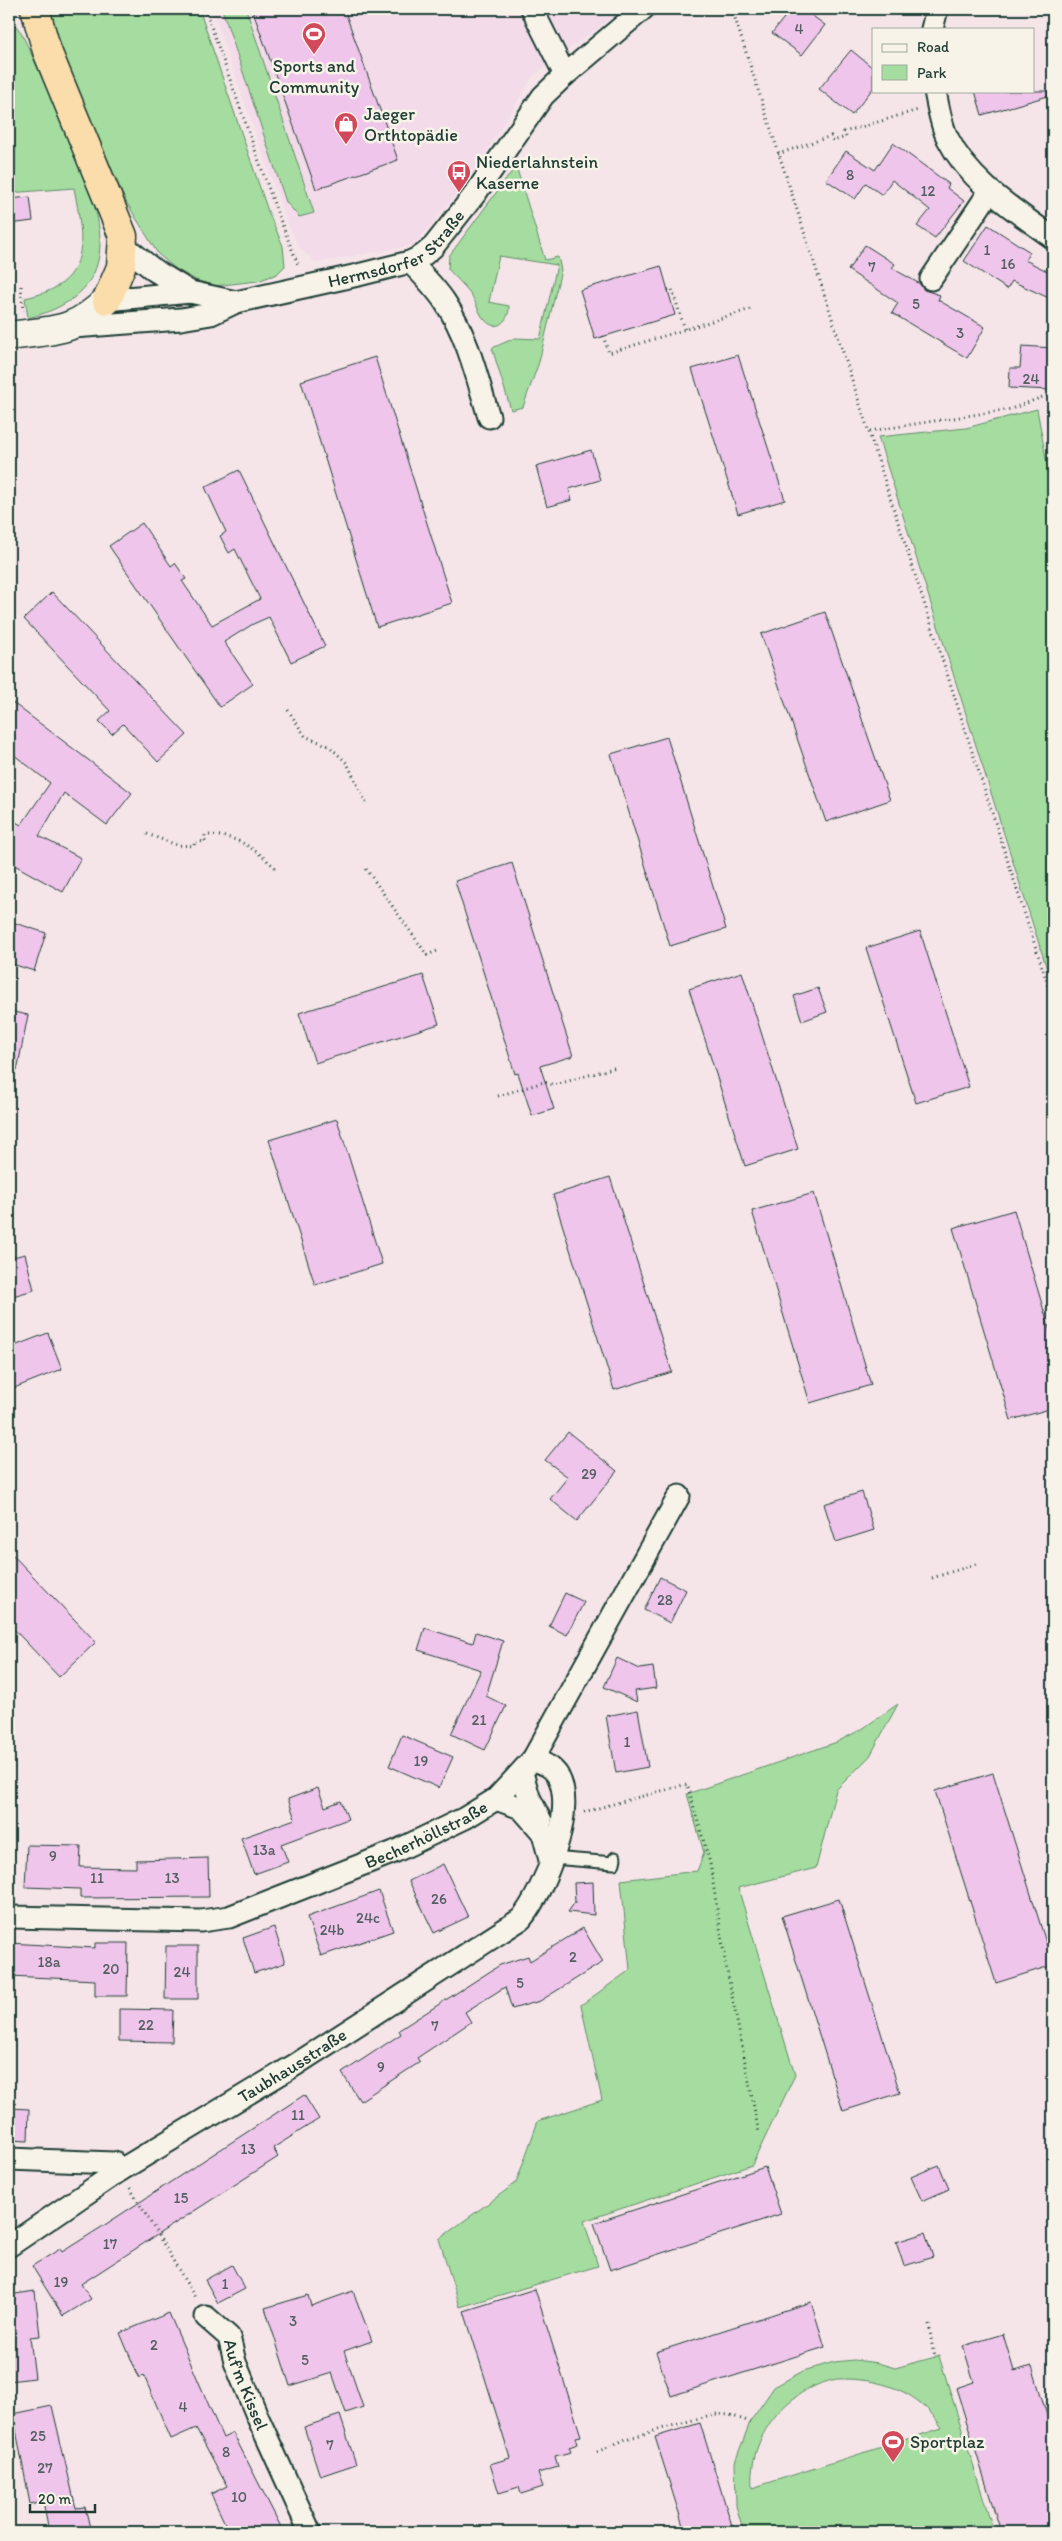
<svg xmlns="http://www.w3.org/2000/svg" width="1062" height="2541" viewBox="0 0 1062 2541" font-family="Itim,sans-serif">
<style>
.built{fill:#f3dbea}
.green{fill:#a5dc9f;stroke:#628c6a;fill-rule:evenodd}
.building{fill:#efc5eb;stroke:#1f3d34}
.lines{fill:none;stroke-linecap:round;stroke-linejoin:round}
.service-casing{stroke:#1f3d34;stroke-width:15}
.minor-casing{stroke:#1f3d34;stroke-width:25}
.tertiary-casing{stroke:#1f3d34;stroke-width:31}
.trunk-casing{stroke:#1f3d34;stroke-width:31}
.path{stroke:#1f3d34;stroke-width:3;stroke-dasharray:1 4;stroke-linecap:butt}
.service{stroke:#f7f3e8;stroke-width:11}
.minor{stroke:#f7f3e8;stroke-width:21}
.tertiary{stroke:#f7f3e8;stroke-width:28}
.trunk{stroke:#faddab;stroke-width:28}
.labels{text-anchor:middle;dominant-baseline:central;stroke-width:5;stroke-linejoin:round;paint-order:stroke}
.number-label{font-size:15px;fill:#535f62}
.poi-label{font-size:18px;fill:#1f3d34;stroke:#f7f3e8;text-anchor:start}
.street-label{font-size:18px;fill:#1f3d34;stroke:#f7f3e8}
</style>
<rect width="100%" height="100%" fill="#f5e5e9"/>
<filter id="ink" filterUnits="userSpaceOnUse"><feTurbulence type="fractalNoise" baseFrequency=".02" numOctaves="2"/><feDisplacementMap in="SourceGraphic" scale="10" xChannelSelector="R" yChannelSelector="G"/><feConvolveMatrix kernelMatrix="1 2 1 2 8 2 1 2 1" color-interpolation-filters="sRGB"/></filter>
<g filter="url(#ink)">
<path class="built" d="M 212,9 L 623,9 L 533,76 L 471,176 L 414,245 L 316,263 L 299,247 L 286,220 Z"/>
<path class="green" d="M 43,9 L 199,9 L 268,211 L 283,246 L 285,266 L 277,274 L 258,281 L 214,286 L 196,280 L 176,269 L 158,254 L 125,200 Z
M 222,9 L 246,9 L 314,213 L 299,217 L 286,202 Z
M 9,16 L 22,34 C 38,68 53,101 67,135 C 100,208 135,291 28,318 L 25,298 C 93,284 84,242 74,188 L 9,193 Z
M 516,166 L 545,260 L 558,257 L 561,270 L 539,362 L 523,407 L 511,410 L 492,348 L 515,338 L 540,339 L 557,265 L 499,256 L 489,302 L 509,306 C 510,319 497,334 485,320 C 478,313 476,301 470,293 C 463,284 455,277 448,269 L 449,256 Z
M 1037,409 L 1053,497 L 1053,988 L 878,437 L 966,428 Z
M 898,1704 L 870,1756 L 836,1790 L 816,1868 L 738,1888 L 795,2075 L 752,2165 L 584,2221 L 598,2266 L 460,2307 L 439,2239 L 516,2183 L 538,2121 L 602,2100 L 581,2005 L 630,1970 L 621,1880 L 697,1871 L 704,1853 L 687,1794 L 837,1742 L 862,1729 Z
M 939,2356 L 994,2532 L 744,2532 L 736,2506 L 735,2462 L 750,2422 L 774,2387 L 803,2371 L 834,2362 L 854,2360 L 878,2363 L 895,2368 ZM 837,2379 C 879,2378 919,2390 942,2428 L 752,2488 C 748,2436 786,2389 837,2379 Z"/>
<path class="building" d="M 252,9 L 344,9 L 398,160 L 316,189 Z
M 791,9 L 803,9 L 825,25 L 802,55 L 772,33 Z
M 851,50 L 873,68 L 873,88 L 852,115 L 819,89 Z
M 975,91 L 1047,91 L 1048,96 L 982,115 Z
M 893,143 L 949,184 L 947,188 L 964,201 L 935,238 L 917,226 L 930,210 L 892,180 L 882,195 L 866,183 L 855,199 L 826,180 L 846,151 L 875,170 Z
M 30,197 L 33,221 L 9,224 L 9,199 Z
M 988,225 L 1030,252 L 1025,260 L 1053,274 L 1053,300 L 1012,281 L 1007,289 L 964,261 Z
M 865,245 L 895,264 L 892,268 L 920,284 L 924,290 L 940,295 L 938,300 L 985,327 L 967,358 L 892,313 L 898,303 L 848,270 Z
M 661,266 L 675,315 L 595,339 L 580,290 Z
M 1022,346 L 1053,348 L 1051,390 L 1009,388 L 1010,368 L 1020,368 Z
M 738,355 L 785,500 L 738,514 L 692,369 Z
M 375,357 L 452,603 L 377,627 L 301,381 Z
M 591,450 L 600,480 L 569,489 L 572,500 L 547,507 L 536,466 Z
M 239,470 L 325,646 L 291,662 L 269,617 L 253,624 L 224,642 L 253,684 L 220,707 L 109,546 L 142,523 L 171,566 L 175,563 L 186,579 L 182,581 L 212,625 L 260,599 L 235,549 L 229,553 L 220,536 L 226,532 L 205,487 Z
M 52,592 L 187,735 L 158,762 L 123,724 L 112,734 L 99,721 L 110,711 L 24,619 Z
M 825,612 L 890,800 L 826,822 L 761,634 Z
M 9,700 L 132,793 L 107,825 L 64,793 L 39,836 L 81,858 L 63,892 L 9,862 L 9,818 L 21,825 L 50,783 L 9,751 Z
M 667,737 L 726,929 L 670,946 L 611,754 Z
M 512,863 L 573,1056 L 540,1066 L 554,1109 L 532,1116 L 518,1073 L 515,1074 L 455,881 Z
M 9,921 L 46,933 L 34,971 L 9,963 Z
M 920,931 L 969,1087 L 916,1103 L 866,948 Z
M 742,972 L 798,1149 L 745,1166 L 689,989 Z
M 423,975 L 439,1024 L 315,1063 L 299,1013 Z
M 818,988 L 827,1012 L 802,1021 L 794,996 Z
M 9,1011 L 28,1015 L 17,1071 L 9,1070 Z
M 337,1119 L 382,1264 L 315,1285 L 269,1140 Z
M 610,1177 L 672,1372 L 614,1390 L 553,1195 Z
M 814,1193 L 871,1385 L 810,1403 L 752,1211 Z
M 1014,1210 L 1053,1341 L 1053,1408 L 1011,1420 L 953,1228 Z
M 25,1254 L 34,1290 L 9,1297 L 9,1258 Z
M 48,1333 L 62,1369 L 9,1390 L 9,1348 Z
M 568,1432 L 617,1471 L 577,1521 L 550,1499 L 568,1477 L 545,1460 Z
M 862,1492 L 874,1530 L 836,1542 L 824,1504 Z
M 9,1551 L 96,1642 L 59,1677 L 9,1624 Z
M 660,1577 L 686,1590 L 670,1623 L 644,1610 Z
M 565,1593 L 584,1602 L 567,1635 L 549,1626 Z
M 425,1628 L 473,1643 L 476,1632 L 503,1641 L 486,1696 L 506,1706 L 485,1750 L 451,1734 L 481,1670 L 418,1650 Z
M 617,1658 L 640,1669 L 653,1667 L 656,1688 L 635,1691 L 637,1702 L 604,1687 Z
M 638,1710 L 648,1767 L 616,1773 L 606,1716 Z
M 402,1735 L 453,1757 L 439,1788 L 389,1766 Z
M 993,1773 L 1053,1965 L 996,1983 L 935,1791 Z
M 318,1788 L 325,1807 L 341,1801 L 348,1819 L 281,1844 L 288,1862 L 254,1874 L 241,1838 L 295,1819 L 288,1799 Z
M 27,1845 L 81,1846 L 80,1867 L 136,1868 L 136,1860 L 208,1858 L 209,1897 L 80,1898 L 80,1889 L 25,1887 Z
M 443,1864 L 468,1917 L 434,1933 L 409,1881 Z
M 593,1882 L 594,1915 L 568,1912 L 575,1902 L 574,1883 Z
M 379,1891 L 393,1931 L 321,1956 L 307,1917 Z
M 839,1899 L 900,2093 L 843,2111 L 782,1916 Z
M 274,1927 L 285,1963 L 254,1973 L 243,1938 Z
M 583,1928 L 603,1962 L 540,2001 L 512,2009 L 505,1987 L 465,2012 L 471,2022 L 417,2058 L 420,2062 L 360,2101 L 342,2073 L 401,2034 L 399,2030 L 500,1965 L 528,1956 L 530,1961 Z
M 9,1943 L 95,1948 L 95,1943 L 128,1943 L 127,1996 L 95,1996 L 95,1980 L 9,1976 Z
M 166,1946 L 198,1946 L 198,1999 L 165,1999 Z
M 119,2009 L 173,2010 L 172,2042 L 119,2041 Z
M 304,2095 L 319,2119 L 273,2148 L 278,2157 L 81,2284 L 91,2299 L 63,2316 L 32,2266 L 60,2249 L 62,2252 L 100,2228 Z
M 9,2108 L 29,2109 L 28,2141 L 9,2140 Z
M 939,2165 L 949,2189 L 922,2201 L 911,2177 Z
M 765,2167 L 781,2214 L 610,2270 L 594,2223 Z
M 925,2233 L 933,2257 L 904,2266 L 896,2242 Z
M 232,2265 L 245,2289 L 218,2303 L 205,2280 Z
M 535,2289 L 581,2436 L 576,2437 L 578,2444 L 569,2447 L 571,2452 L 555,2456 L 558,2467 L 538,2473 L 543,2487 L 521,2494 L 519,2487 L 499,2493 L 490,2464 L 510,2458 L 464,2311 Z
M 35,2291 L 40,2336 L 30,2337 L 35,2378 L 9,2381 L 9,2295 Z
M 353,2291 L 372,2341 L 344,2351 L 363,2407 L 346,2413 L 332,2373 L 290,2386 L 265,2308 L 308,2295 L 311,2306 Z
M 811,2302 L 825,2347 L 671,2396 L 656,2352 Z
M 169,2313 L 223,2438 L 233,2433 L 281,2527 L 270,2532 L 229,2532 L 211,2494 L 227,2486 L 196,2428 L 171,2439 L 144,2376 L 139,2378 L 120,2333 Z
M 1003,2334 L 1014,2371 L 1032,2366 L 1053,2435 L 1053,2532 L 1001,2532 L 956,2388 L 974,2382 L 963,2346 Z
M 52,2406 L 76,2508 L 85,2507 L 91,2532 L 49,2532 L 43,2501 L 30,2504 L 13,2414 Z
M 340,2415 L 356,2464 L 320,2476 L 304,2427 Z
M 700,2423 L 734,2532 L 685,2532 L 655,2437 Z"/>
<g class="lines">
<g class="service-casing">
<path id="service" d="M 552,1858 L 614,1863 L 615,1858"/>
</g>
<g class="minor-casing">
<g id="minor">
<path d="M 532,9 L 565,75"/>
<path d="M 932,29 L 937,9"/>
<path d="M 935,91 C 938,106 941,126 948,139 C 970,183 1015,210 1053,238"/>
<path d="M 124,246 L 154,270 L 190,292 L 236,302"/>
<path d="M 410,262 C 422,274 435,287 445,302 C 468,337 477,378 489,417"/>
<path d="M 931,279 L 990,191"/>
<path d="M 107,300 L 190,292"/>
<path id="s1" d="M 73,327 L 181,319 L 211,314 L 236,302 L 358,275 L 410,262 L 422,256 L 433,247 L 475,194 L 543,96 L 565,75 L 643,9"/>
<path d="M 522,1773 L 529,1797 L 541,1821"/>
<path d="M 496,1799 L 521,1808 L 543,1833 L 550,1860"/>
<path id="s2" d="M 9,1917 L 201,1921 L 229,1917 L 394,1852 L 465,1818 L 496,1799 L 533,1759 L 679,1496"/>
<path d="M 9,2159 L 114,2163 L 119,2171"/>
<path id="s3" d="M 9,2246 L 119,2171 L 295,2065 L 521,1919 C 544,1891 577,1811 558,1776 C 552,1766 542,1763 533,1759"/>
<path id="s4" d="M 206,2317 L 229,2337 L 235,2362 L 258,2418 L 310,2532"/>
</g>
</g>
<g class="tertiary-casing">
<path id="tertiary" d="M 9,336 C 53,330 74,333 107,300"/>
</g>
<g class="trunk-casing">
<path id="trunk" d="M 35,9 L 47,51 L 123,236 L 121,267 L 107,300"/>
</g>
<path class="path" d="M 205,9 L 277,212 L 299,267
M 732,9 L 1053,1001
M 778,154 L 831,136 L 833,141 L 846,137 L 844,132 L 918,110
M 21,286 L 23,311
M 668,290 L 672,289 L 685,330
M 603,336 L 609,353 L 754,308
M 870,431 L 1011,409 L 1053,393
M 288,710 L 305,736 L 329,746 L 347,763 L 366,803
M 147,834 L 177,845 L 194,846 L 195,841 L 205,842 L 205,835 C 239,835 253,848 278,870
M 366,869 L 427,955 L 440,950
M 498,1096 L 544,1082 L 554,1085 L 617,1067
M 932,1578 L 976,1564
M 584,1812 L 687,1784 L 710,1863 L 725,1960 L 759,2133
M 130,2188 L 196,2299
M 929,2324 L 934,2358
M 597,2452 L 626,2439 L 714,2414 L 730,2415 L 750,2422"/>
<use href="#service" class="service"/>
<use href="#minor" class="minor"/>
<use href="#tertiary" class="tertiary"/>
<use href="#trunk" class="trunk"/>
</g>
</g>
<defs>
<g id="stadium-pin" transform="scale(1.25)"><path d="M0 17L-7.5 6A9.5 9.5 0 1 1 7.5 6Z" fill="#d1495b" stroke="#f7f3e8"/><path d="M0-5a6.5 5 0 1 0 0 10a6.5 5 0 1 0 0-10ZM-3.5-1.8h7v3.6h-7Z" fill="#fff"/></g>
<g id="shop-pin" transform="scale(1.25)"><path d="M0 17L-7.5 6A9.5 9.5 0 1 1 7.5 6Z" fill="#d1495b" stroke="#f7f3e8"/><path d="M-5-2.5h2.3a2.7 3.5 0 0 1 5.4 0H5L5.5 6h-11ZM-1.5-2.5h3a1.5 2.3 0 0 0-3 0Z" fill="#fff"/></g>
<g id="bus-pin" transform="scale(1.25)"><path d="M0 17L-7.5 6A9.5 9.5 0 1 1 7.5 6Z" fill="#d1495b" stroke="#f7f3e8"/><path d="M-5-6H5V4H4V6H2V4H-2V6H-4V4H-5ZM-3.5-4V0h7V-4ZM-3.5 1.2v1.5H-2V1.2ZM2 1.2v1.5H3.5V1.2Z" fill="#fff"/></g>
</defs>
<g fill-rule="evenodd">
<use href="#stadium-pin" x="314" y="34"/>
<use href="#shop-pin" x="346" y="124"/>
<use href="#bus-pin" x="459" y="172"/>
<use href="#stadium-pin" x="893" y="2442"/>
</g>
<g class="labels">
<g class="number-label">
<text x="799" y="29">4</text>
<text x="850" y="175">8</text>
<text x="928" y="191">12</text>
<text x="987" y="250">1</text>
<text x="1008" y="264">16</text>
<text x="872" y="267">7</text>
<text x="916" y="304">5</text>
<text x="960" y="333">3</text>
<text x="1031" y="379">24</text>
<text x="589" y="1474">29</text>
<text x="665" y="1600">28</text>
<text x="479" y="1720">21</text>
<text x="627" y="1742">1</text>
<text x="421" y="1761">19</text>
<text x="264" y="1850">13a</text>
<text x="53" y="1856">9</text>
<text x="97" y="1878">11</text>
<text x="172" y="1878">13</text>
<text x="439" y="1899">26</text>
<text x="368" y="1918">24c</text>
<text x="332" y="1930">24b</text>
<text x="573" y="1957">2</text>
<text x="49" y="1962">18a</text>
<text x="111" y="1969">20</text>
<text x="182" y="1972">24</text>
<text x="520" y="1983">5</text>
<text x="146" y="2025">22</text>
<text x="435" y="2026">7</text>
<text x="381" y="2067">9</text>
<text x="298" y="2115">11</text>
<text x="248" y="2149">13</text>
<text x="181" y="2198">15</text>
<text x="110" y="2244">17</text>
<text x="61" y="2282">19</text>
<text x="225" y="2284">1</text>
<text x="293" y="2321">3</text>
<text x="154" y="2345">2</text>
<text x="305" y="2360">5</text>
<text x="183" y="2407">4</text>
<text x="38" y="2436">25</text>
<text x="330" y="2445">7</text>
<text x="226" y="2452">8</text>
<text x="45" y="2468">27</text>
<text x="239" y="2497">10</text>
</g>
<g class="poi-label">
<text x="314" y="66" text-anchor="middle">Sports and<tspan x="314" dy="21">Community</tspan></text>
<text x="364" y="114">Jaeger<tspan x="364" dy="21">Orthtopädie</tspan></text>
<text x="476" y="162">Niederlahnstein<tspan x="476" dy="21">Kaserne</tspan></text>
<text x="910" y="2442">Sportplaz</text>
</g>
<g class="street-label">
<text stroke="none"><textPath href="#s1" startOffset="339">Hermsdorfer Straße</textPath></text>
<text stroke="none"><textPath href="#s2" startOffset="434">Becherhöllstraße</textPath></text>
<text stroke="none"><textPath href="#s3" startOffset="336">Taubhausstraße</textPath></text>
<text stroke="none"><textPath href="#s4" startOffset="81">Auf'm Kissel</textPath></text>
</g>
</g>
<rect width="1062" height="2541" fill="none" stroke="#f7f3e8" stroke-width="30"/>
<rect x="15" y="15" width="1032" height="2511" fill="none" stroke="#1f3d34" stroke-width="2" filter="url(#ink)"/>
<rect x="872" y="28" width="162" height="65" fill="#f7f3e8" stroke="#a1aaa0"/>
<rect x="882" y="44" width="25" height="8" fill="#f7f3e8" stroke="#a1aaa0"/>
<text x="917" y="52" font-size="15" fill="#1f3d34">Road</text>
<rect x="882" y="65" width="25" height="15" fill="#a5dc9f" stroke="#a1aaa0"/>
<text x="917" y="78" font-size="15" fill="#1f3d34">Park</text>
<path d="M30 2504v8h65v-8" fill="none" stroke="#1f3d34" stroke-width="2.5"/>
<text x="38" y="2504" font-size="15" fill="#1f3d34" stroke="#f7f3e8" stroke-width="4" paint-order="stroke">20 m</text>
</svg>
